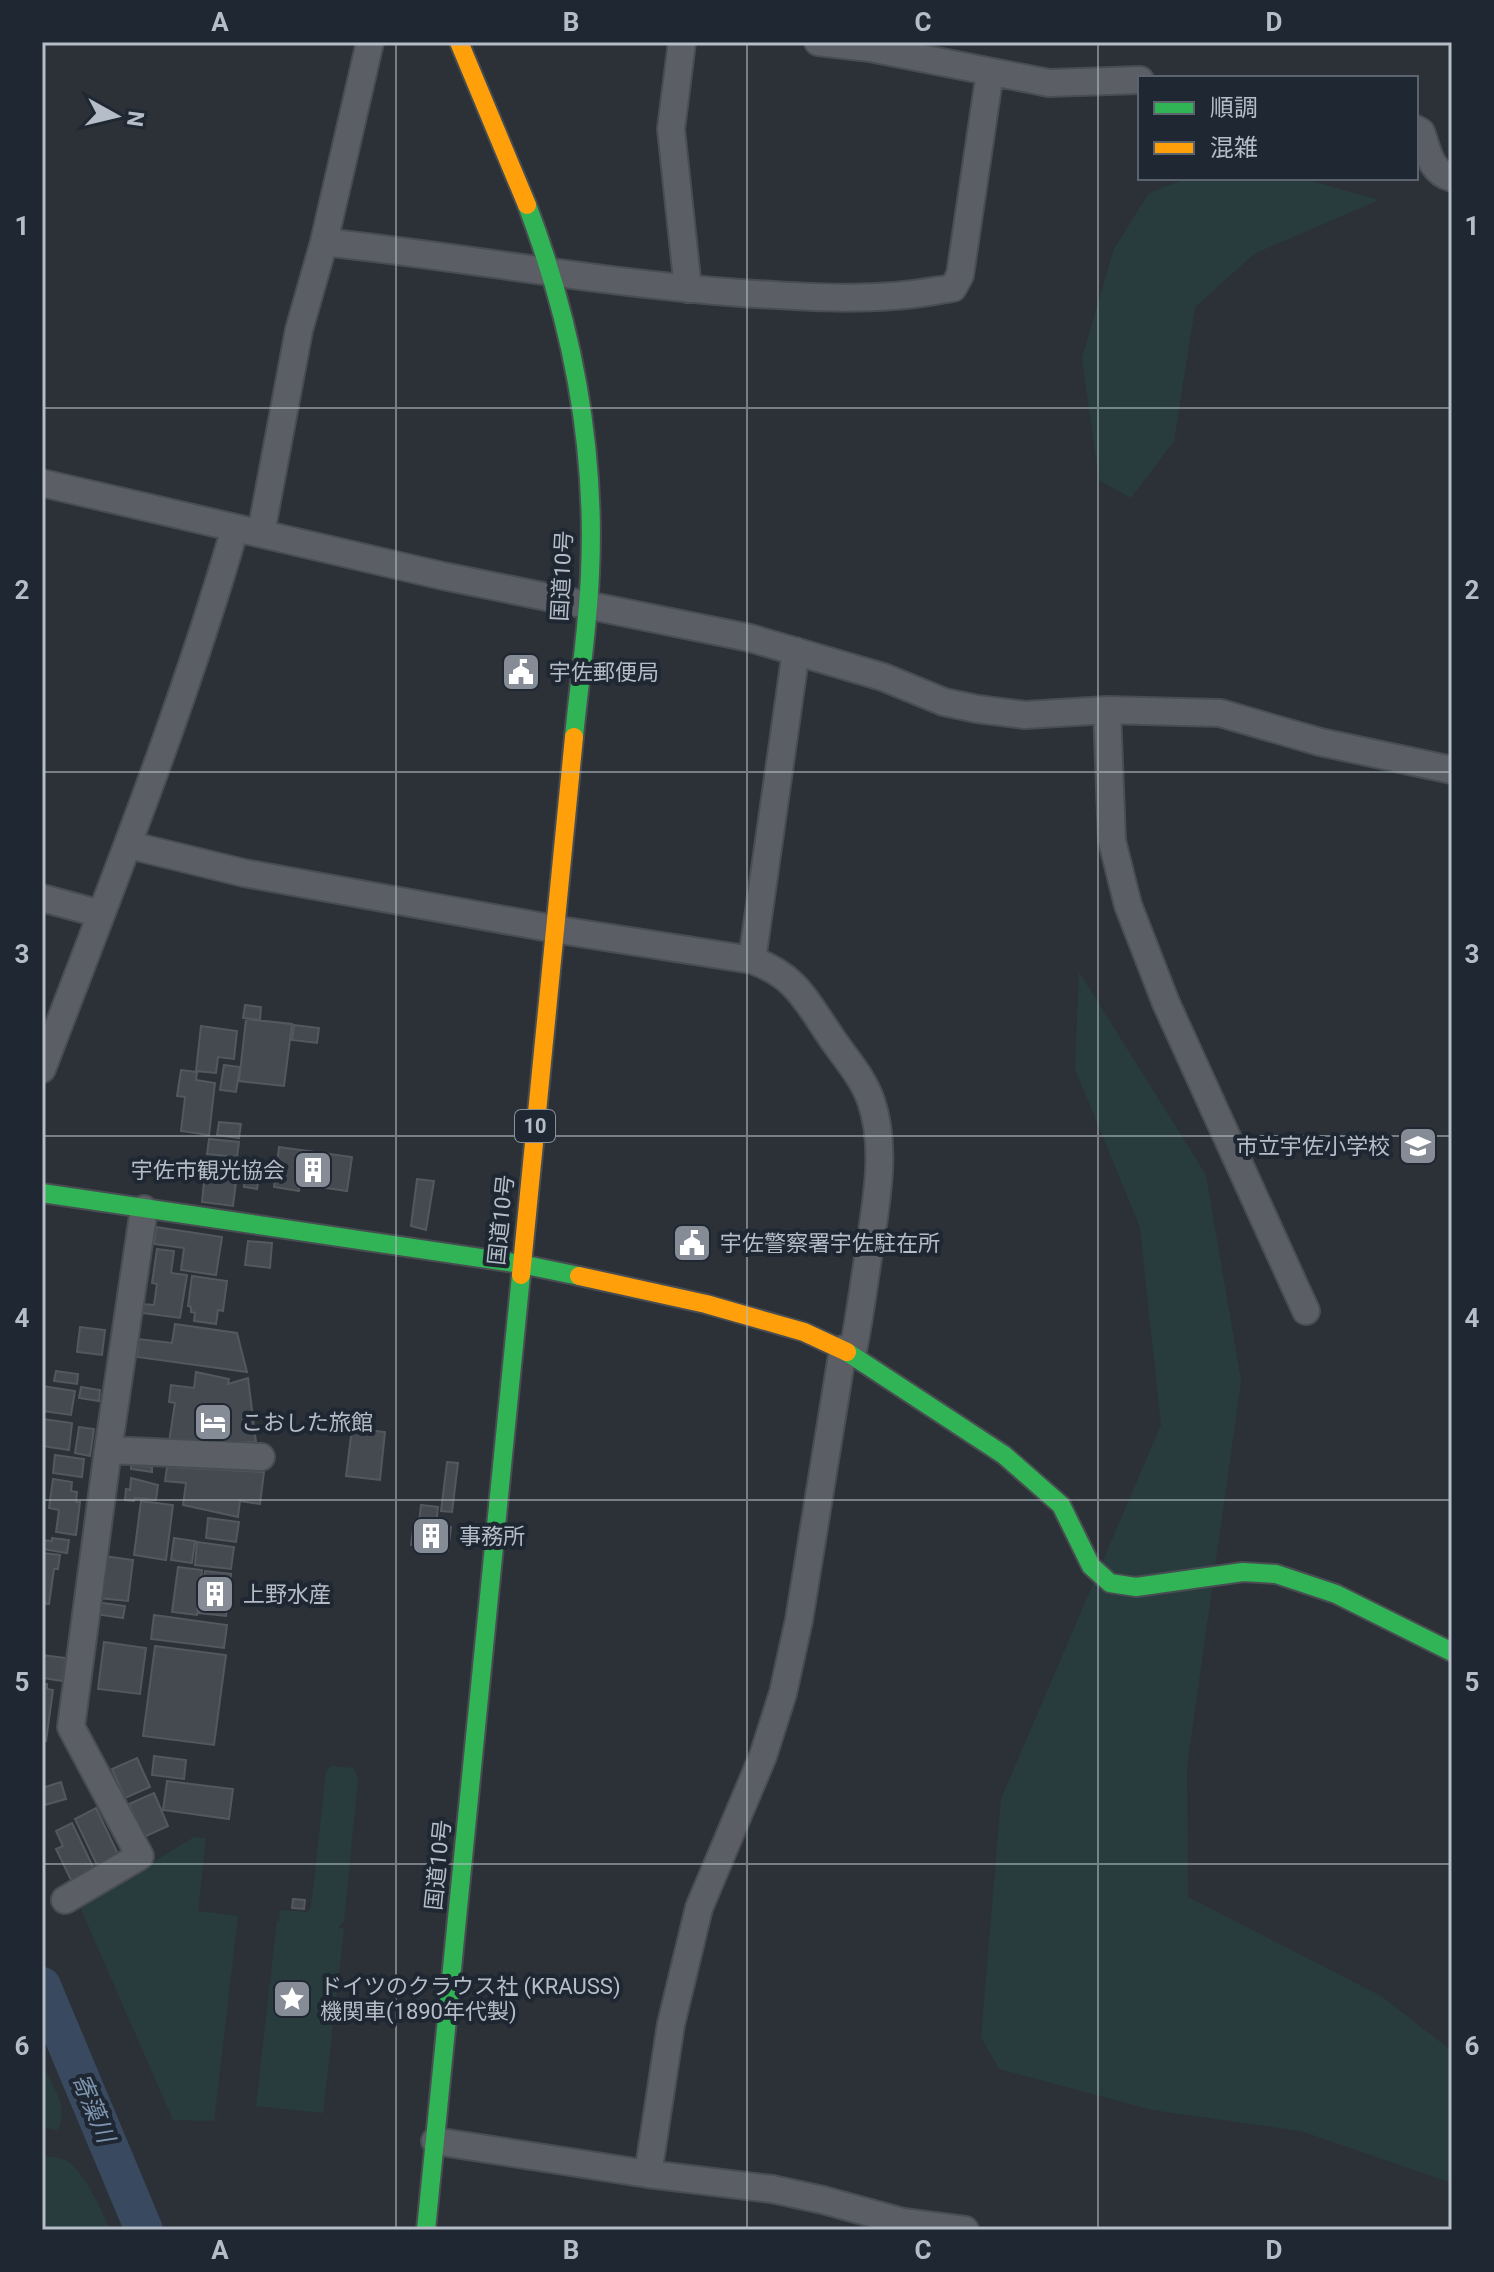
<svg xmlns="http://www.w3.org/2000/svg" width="1494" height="2272" viewBox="0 0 1494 2272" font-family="Roboto,'Noto Sans JP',sans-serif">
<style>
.green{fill:#283c3e}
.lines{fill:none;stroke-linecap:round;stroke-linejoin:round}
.river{stroke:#394a60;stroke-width:38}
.building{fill:#454a50;stroke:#53585f;stroke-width:2}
.street-casing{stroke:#484d52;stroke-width:30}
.fast-casing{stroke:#484d52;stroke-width:22}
.slow-casing{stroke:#484d52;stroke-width:22}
.street{stroke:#5b5f65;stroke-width:26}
.fast{stroke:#30b455;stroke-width:18}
.slow{stroke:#ff9f0a;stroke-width:18}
.grid{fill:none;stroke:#b5bdc8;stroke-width:2;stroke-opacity:0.55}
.labels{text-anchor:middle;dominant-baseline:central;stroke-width:8;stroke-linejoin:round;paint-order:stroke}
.shield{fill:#1e2732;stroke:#88909b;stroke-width:2}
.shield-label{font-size:20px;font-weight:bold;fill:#b5bdc8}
.street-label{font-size:22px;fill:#b5bdc8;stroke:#1e2732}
.poi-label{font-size:22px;fill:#b5bdc8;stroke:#1e2732;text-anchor:start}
.water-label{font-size:24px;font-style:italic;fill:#7e94af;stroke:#1e2732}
.neatline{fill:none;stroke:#b5bdc8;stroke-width:3}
.grid-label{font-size:26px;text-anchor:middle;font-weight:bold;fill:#b5bdc8}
</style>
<rect width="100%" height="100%" fill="#2b3137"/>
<path class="green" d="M 1188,178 L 1300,178 L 1379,200 L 1254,254 L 1195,307 L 1174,441 L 1131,498 L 1099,480 L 1082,358 L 1114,249 L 1149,193 Z
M 1079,972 L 1206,1175 L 1241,1381 L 1187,1767 L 1188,1897 L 1381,1996 L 1452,2051 L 1452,2183 L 1301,2131 L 1152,2110 L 999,2069 L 981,2037 L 1001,1799 L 1161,1425 L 1140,1227 L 1075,1069 Z
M 332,1766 L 353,1768 L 358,1778 L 344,1922 L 338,1927 L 344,1929 L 323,2113 L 256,2106 L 277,1921 L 280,1921 L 279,1912 L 283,1910 L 307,1912 L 311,1908 L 326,1771 Z
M 194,1837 L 206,1838 L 198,1911 L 238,1916 L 214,2121 L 173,2120 L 80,1907 Z
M 42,2066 C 53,2084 70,2110 57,2130 L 42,2127 Z
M 42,2156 C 50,2157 60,2157 67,2161 C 88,2176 99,2208 111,2230 L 42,2229 Z"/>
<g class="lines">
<path class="river" d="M 42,1986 L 144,2230"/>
</g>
<path class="building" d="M 245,1005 L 261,1007 L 260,1020 L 243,1018 Z
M 246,1019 L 292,1024 L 284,1086 L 239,1081 Z
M 294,1025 L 319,1028 L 317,1043 L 292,1040 Z
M 201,1026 L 237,1031 L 234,1059 L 218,1057 L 216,1073 L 196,1071 Z
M 224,1065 L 240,1067 L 236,1092 L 220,1090 Z
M 181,1070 L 197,1072 L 196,1080 L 215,1083 L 209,1135 L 181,1131 L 185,1097 L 177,1096 Z
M 219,1122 L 241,1124 L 239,1138 L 217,1135 Z
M 209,1139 L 239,1142 L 237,1157 L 207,1154 Z
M 279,1147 L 352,1157 L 347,1191 L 299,1184 L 299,1191 L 274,1187 Z
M 206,1162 L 238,1166 L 233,1206 L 202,1202 Z
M 245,1174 L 259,1176 L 257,1189 L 244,1187 Z
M 417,1179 L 434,1181 L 426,1230 L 411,1226 Z
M 156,1227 L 222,1237 L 216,1275 L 181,1270 L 184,1248 L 154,1244 Z
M 248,1241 L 272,1243 L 270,1268 L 245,1265 Z
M 157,1249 L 174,1251 L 171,1273 L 187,1275 L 180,1318 L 142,1313 L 143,1304 L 154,1305 L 157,1284 L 152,1283 Z
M 192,1276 L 227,1281 L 223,1311 L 218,1310 L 216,1324 L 194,1321 L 195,1313 L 191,1312 L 191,1307 L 188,1306 Z
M 175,1324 L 237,1333 L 247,1372 L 137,1357 L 139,1339 L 172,1343 Z
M 80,1327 L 105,1330 L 102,1355 L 77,1352 Z
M 56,1371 L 78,1374 L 77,1384 L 54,1381 Z
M 196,1372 L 229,1379 L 228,1384 L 248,1378 L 256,1442 L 169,1442 L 175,1403 L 169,1402 L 171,1385 L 194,1388 Z
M 42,1386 L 75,1391 L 71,1415 L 42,1411 Z
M 81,1387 L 100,1390 L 99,1401 L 79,1398 Z
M 42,1419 L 72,1423 L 69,1450 L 42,1446 Z
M 79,1427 L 94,1429 L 90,1456 L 75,1453 Z
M 352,1428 L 385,1432 L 380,1480 L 346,1476 Z
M 55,1455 L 84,1459 L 82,1477 L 53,1473 Z
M 447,1462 L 458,1463 L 452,1512 L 441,1511 Z
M 131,1464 L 152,1467 L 152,1472 L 131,1469 Z
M 167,1467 L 264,1472 L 260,1504 L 240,1501 L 238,1517 L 183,1505 L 186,1483 L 165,1481 Z
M 131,1478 L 158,1485 L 156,1500 L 135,1498 L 134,1501 L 125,1500 L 126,1489 L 130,1490 Z
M 53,1479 L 72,1482 L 71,1491 L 77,1492 L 76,1502 L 80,1502 L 76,1535 L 56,1532 L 59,1510 L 49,1508 Z
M 141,1501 L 173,1505 L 166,1560 L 134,1555 Z
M 421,1505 L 438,1507 L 436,1525 L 451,1527 L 448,1550 L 411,1545 L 414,1522 L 419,1523 Z
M 208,1518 L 239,1522 L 236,1542 L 206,1538 Z
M 52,1538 L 69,1540 L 67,1553 L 42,1549 L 42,1540 L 52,1541 Z
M 174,1538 L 195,1541 L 192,1563 L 171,1560 Z
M 197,1542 L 234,1547 L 231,1569 L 195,1565 Z
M 42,1553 L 60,1555 L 58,1569 L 54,1569 L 49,1604 L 42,1603 Z
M 104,1556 L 133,1560 L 128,1601 L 99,1598 Z
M 178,1567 L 202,1570 L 197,1615 L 172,1612 Z
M 205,1571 L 231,1574 L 226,1616 L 199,1613 Z
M 96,1602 L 125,1606 L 123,1618 L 95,1614 Z
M 154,1615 L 227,1625 L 224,1648 L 151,1639 Z
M 104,1642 L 146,1648 L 140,1694 L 98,1689 Z
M 155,1646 L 226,1655 L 214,1745 L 143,1736 Z
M 42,1655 L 66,1658 L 63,1681 L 42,1678 Z
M 42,1684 L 47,1684 L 47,1689 L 53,1690 L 46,1741 L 42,1740 Z
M 154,1756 L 186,1760 L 184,1779 L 152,1775 Z
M 137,1758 L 150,1787 L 125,1798 L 112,1769 Z
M 167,1781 L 233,1789 L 229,1819 L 163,1810 Z
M 61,1782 L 66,1799 L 45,1805 L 42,1788 Z
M 154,1793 L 168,1826 L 144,1837 L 129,1804 Z
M 96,1808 L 118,1854 L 97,1865 L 75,1819 Z
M 72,1823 L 94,1869 L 71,1880 L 56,1849 L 63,1846 L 56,1831 Z
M 293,1899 L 305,1900 L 304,1909 L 292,1908 Z
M 287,1984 L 299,1985 L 295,2016 L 283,2014 Z"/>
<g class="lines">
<g class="street-casing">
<path id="street" d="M 682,42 L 671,129 L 688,289
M 818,42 L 870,48 L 1049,83 L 1140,80
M 1416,129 L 1421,132 C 1428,151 1430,172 1452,178
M 324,242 C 463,257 601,283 741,293 C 791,296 842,300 893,296 C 913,295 933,291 953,288 L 960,275 L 990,72
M 42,483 L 443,576 L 750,638 L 883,677 L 944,702 L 977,709 L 1025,715 L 1107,710 L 1220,713 L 1320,742 L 1452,770
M 261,533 L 299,330 L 324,242 L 370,42
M 1107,710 L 1112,841 L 1128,905 L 1166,1003 L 1306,1311
M 129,845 L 244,873 L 566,931 L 752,960 C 795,976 804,997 829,1034 C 843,1056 862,1075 871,1101 C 888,1150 875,1208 868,1258 C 863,1290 859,1323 852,1355
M 42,898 L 101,914
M 752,960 L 796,651
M 42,1069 C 110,890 182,712 235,528
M 108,1450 L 261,1457
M 65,1900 L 140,1856 L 71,1727 L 108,1450 L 144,1209
M 435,2141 L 648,2174 L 772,2189 L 823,2200 L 903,2222 L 965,2230
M 648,2174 L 671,2024 L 699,1908 L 763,1756 L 783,1693 L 799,1620 L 843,1349"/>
</g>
<g class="fast-casing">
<path id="fast" d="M 527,205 C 572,323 596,446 590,574 C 588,628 579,683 574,737
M 42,1193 L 521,1264 L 579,1276
M 847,1352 L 1004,1455 L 1061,1505 L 1091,1566 L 1110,1583 L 1136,1587 L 1243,1572 L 1276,1574 L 1336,1594 L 1452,1652
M 426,2230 L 521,1275"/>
</g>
<g class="slow-casing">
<path id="slow" d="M 459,42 L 527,205
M 521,1275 L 574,737
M 579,1276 L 706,1304 L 804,1332 L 847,1352"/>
</g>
<use href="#street" class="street"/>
<use href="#fast" class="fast"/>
<use href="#slow" class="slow"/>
</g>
<path class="grid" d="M 396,42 L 396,2230M 747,42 L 747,2230M 1098,42 L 1098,2230M 42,408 L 1452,408M 42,772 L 1452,772M 42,1136 L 1452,1136M 42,1500 L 1452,1500M 42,1864 L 1452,1864"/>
<defs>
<g id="civic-square" transform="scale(2)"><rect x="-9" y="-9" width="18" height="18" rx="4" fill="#858c95" stroke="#1e2732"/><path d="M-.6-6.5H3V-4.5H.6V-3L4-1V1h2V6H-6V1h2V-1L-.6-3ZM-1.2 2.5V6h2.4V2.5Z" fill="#fff"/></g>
<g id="school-square" transform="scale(2)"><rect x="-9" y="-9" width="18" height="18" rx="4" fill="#858c95" stroke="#1e2732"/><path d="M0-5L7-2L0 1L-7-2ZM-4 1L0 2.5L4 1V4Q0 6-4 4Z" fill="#fff"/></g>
<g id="building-square" transform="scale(2)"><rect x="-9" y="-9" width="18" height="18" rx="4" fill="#858c95" stroke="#1e2732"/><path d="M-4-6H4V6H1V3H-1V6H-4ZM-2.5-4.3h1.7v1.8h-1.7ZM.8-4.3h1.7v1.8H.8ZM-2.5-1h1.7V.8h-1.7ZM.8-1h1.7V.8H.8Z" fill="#fff"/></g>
<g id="hotel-square" transform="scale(2)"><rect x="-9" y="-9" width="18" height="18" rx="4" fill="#858c95" stroke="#1e2732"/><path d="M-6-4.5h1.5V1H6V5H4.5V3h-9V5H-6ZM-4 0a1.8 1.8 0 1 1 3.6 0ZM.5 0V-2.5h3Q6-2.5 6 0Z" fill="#fff"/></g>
<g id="sight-square" transform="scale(2)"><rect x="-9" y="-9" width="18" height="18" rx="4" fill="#858c95" stroke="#1e2732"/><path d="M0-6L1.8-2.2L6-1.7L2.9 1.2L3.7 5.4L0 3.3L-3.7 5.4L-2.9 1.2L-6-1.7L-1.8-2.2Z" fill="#fff"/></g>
</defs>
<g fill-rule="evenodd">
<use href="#civic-square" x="521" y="672"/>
<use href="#school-square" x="1418" y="1146"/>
<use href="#building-square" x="313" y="1170"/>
<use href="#civic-square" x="692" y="1243"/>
<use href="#hotel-square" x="213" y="1422"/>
<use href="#building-square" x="431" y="1536"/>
<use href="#building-square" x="215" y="1594"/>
<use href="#sight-square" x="292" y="1999"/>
</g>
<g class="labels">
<rect class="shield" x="515" y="1110" width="40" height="32" rx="6"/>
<g class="shield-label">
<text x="535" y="1126">10</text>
</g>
<g class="street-label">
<text transform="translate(562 576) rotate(-87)">国道10号</text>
<text transform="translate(501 1220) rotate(-84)">国道10号</text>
<text transform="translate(438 1865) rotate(-84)">国道10号</text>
</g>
<g class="poi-label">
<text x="549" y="672">宇佐郵便局</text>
<text x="1390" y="1146" text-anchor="end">市立宇佐小学校</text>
<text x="285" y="1170" text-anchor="end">宇佐市観光協会</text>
<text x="720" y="1243">宇佐警察署宇佐駐在所</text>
<text x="241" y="1422">こおした旅館</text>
<text x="459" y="1536">事務所</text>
<text x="243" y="1594">上野水産</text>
<text x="320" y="1986">ドイツのクラウス社 (KRAUSS)<tspan x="320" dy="25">機関車(1890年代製)</tspan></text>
</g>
<g class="water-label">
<text transform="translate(93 2108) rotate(67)">寄藻川</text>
</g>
</g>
<rect width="1494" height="2272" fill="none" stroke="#1e2732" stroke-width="88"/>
<rect x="1138" y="76" width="280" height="104" fill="#1e2732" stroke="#5a636e" stroke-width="2"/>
<rect x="1154" y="102" width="40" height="12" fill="#30b455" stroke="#5a636e" stroke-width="2"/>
<text x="1210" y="116" font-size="24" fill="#b5bdc8">順調</text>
<rect x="1154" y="142" width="40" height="12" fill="#ff9f0a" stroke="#5a636e" stroke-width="2"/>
<text x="1210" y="156" font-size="24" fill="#b5bdc8">混雑</text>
<g transform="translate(116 116) rotate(98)" stroke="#1e2732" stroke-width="6" paint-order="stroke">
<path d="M0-6L14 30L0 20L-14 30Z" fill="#b5bdc8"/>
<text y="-12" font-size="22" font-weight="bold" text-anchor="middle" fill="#b5bdc8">N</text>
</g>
<rect x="44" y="44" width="1406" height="2184" class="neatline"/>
<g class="grid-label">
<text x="220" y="31">A</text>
<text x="571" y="31">B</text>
<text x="923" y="31">C</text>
<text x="1274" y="31">D</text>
<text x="22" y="235">1</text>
<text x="1472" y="235">1</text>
<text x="22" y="599">2</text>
<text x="1472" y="599">2</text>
<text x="22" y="963">3</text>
<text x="1472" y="963">3</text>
<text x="22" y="1327">4</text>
<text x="1472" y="1327">4</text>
<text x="22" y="1691">5</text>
<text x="1472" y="1691">5</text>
<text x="22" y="2055">6</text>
<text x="1472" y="2055">6</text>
<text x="220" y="2259">A</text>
<text x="571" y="2259">B</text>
<text x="923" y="2259">C</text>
<text x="1274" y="2259">D</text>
</g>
</svg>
